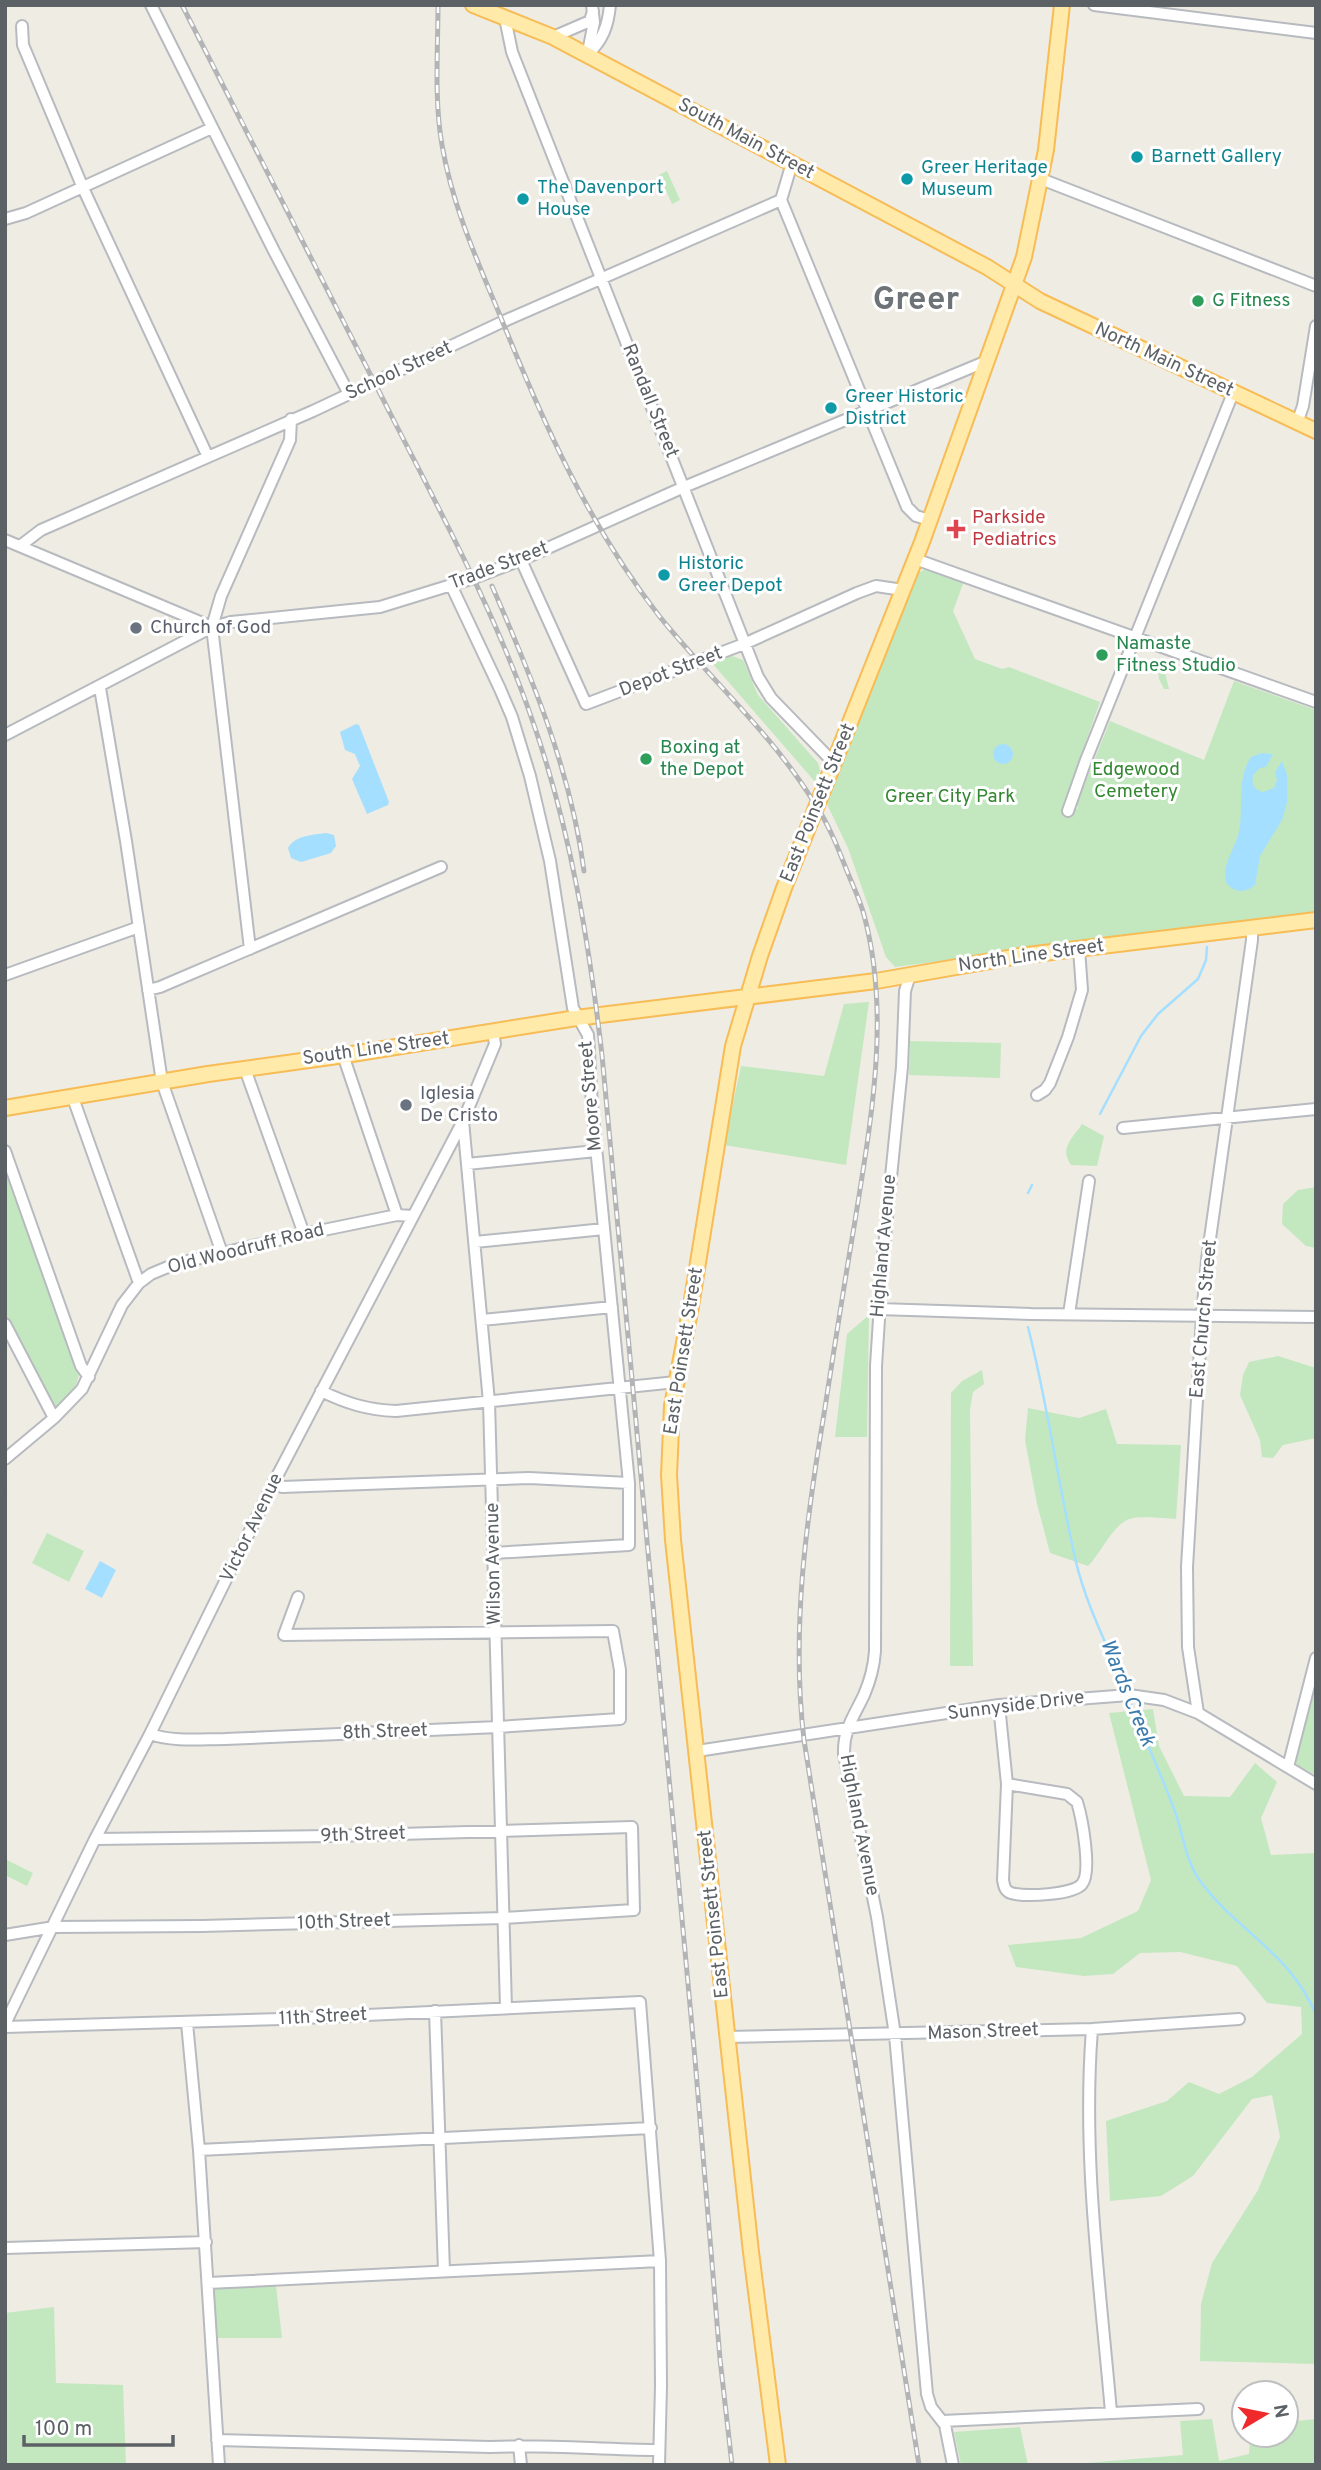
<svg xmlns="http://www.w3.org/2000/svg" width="1321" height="2470" viewBox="0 0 1321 2470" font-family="Overpass,sans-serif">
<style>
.green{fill:#c3e8bf}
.water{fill:#a4dfff}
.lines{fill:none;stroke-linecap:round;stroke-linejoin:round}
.stream{stroke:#a4dfff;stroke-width:2.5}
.minor-casing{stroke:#b7babf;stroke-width:14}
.major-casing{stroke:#f7bc55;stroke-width:18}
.minor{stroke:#fff;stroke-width:10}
.major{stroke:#ffeaa9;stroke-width:14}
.rail-casing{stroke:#b3b4b5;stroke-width:5}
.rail{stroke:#fff;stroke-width:2.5;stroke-dasharray:8;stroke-linecap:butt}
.culture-dot{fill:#0f9aa8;stroke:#fff;stroke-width:2.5}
.leisure-dot{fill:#2e9e5b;stroke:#fff;stroke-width:2.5}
.health-dot{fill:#e0444e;stroke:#fff;stroke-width:2.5}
.worship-dot{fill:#6b7280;stroke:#fff;stroke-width:2.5}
.labels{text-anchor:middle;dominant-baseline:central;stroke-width:6;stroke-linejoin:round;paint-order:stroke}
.street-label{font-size:19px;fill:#5c6165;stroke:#fff}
.culture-label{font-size:19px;fill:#0d838f;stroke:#fff;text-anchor:start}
.leisure-label{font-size:19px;fill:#27864d;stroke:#fff;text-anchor:start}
.health-label{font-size:19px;fill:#be3a42;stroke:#fff;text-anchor:start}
.worship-label{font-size:19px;fill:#5b616d;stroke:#fff;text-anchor:start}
.park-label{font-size:19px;fill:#348731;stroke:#fff}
.water-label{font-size:21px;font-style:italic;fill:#3a7bad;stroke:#fff}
.town-label{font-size:33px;font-weight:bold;fill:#6d7377;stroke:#fff}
</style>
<rect width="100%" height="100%" fill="#efece4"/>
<path class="green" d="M 667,171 L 680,200 L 672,204 L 659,175 Z
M 926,569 L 964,581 L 953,611 L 975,659 L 1002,669 L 1009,667 L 1100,702 L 1063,805 L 1078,809 L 1077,803 L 1110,721 L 1204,760 L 1234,681 L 1316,710 L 1316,912 L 895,967 L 886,957 L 848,848 L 826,802 L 904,609 L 916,574 Z
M 732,656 L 743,660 L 758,695 L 818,763 L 820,770 L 816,783 L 712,663 Z
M 1157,660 L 1162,661 L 1169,689 L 1164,689 L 1159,679 Z
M 869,1002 L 846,1165 L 724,1145 L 741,1066 L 824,1076 L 844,1004 Z
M 910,1041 L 1001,1043 L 1000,1078 L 909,1075 Z
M 1082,1124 L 1104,1136 L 1097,1166 L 1071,1165 C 1059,1148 1072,1139 1082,1124 Z
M 5,1166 L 79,1375 L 75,1388 L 56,1409 L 51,1408 L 5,1314 Z
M 1316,1187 L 1316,1248 L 1306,1246 L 1282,1224 L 1283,1204 L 1298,1190 Z
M 869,1315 L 867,1437 L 835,1437 L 847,1334 Z
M 1278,1356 L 1316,1368 L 1316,1438 L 1283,1445 L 1273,1458 L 1262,1457 L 1260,1440 L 1240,1395 L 1243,1375 L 1249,1362 Z
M 982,1370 L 984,1384 L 973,1392 L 970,1410 L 973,1666 L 950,1666 L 951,1393 L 962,1381 Z
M 1028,1408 L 1079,1418 L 1106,1409 L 1117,1444 L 1181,1445 L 1176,1519 C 1165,1518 1135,1515 1127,1520 C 1111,1528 1101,1553 1088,1566 L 1050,1553 L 1037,1504 L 1025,1440 Z
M 47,1533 L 84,1551 L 69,1582 L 32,1563 Z
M 1316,1674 L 1316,1775 L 1297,1765 L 1294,1756 Z
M 1153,1709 L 1159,1746 L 1184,1796 L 1230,1797 L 1255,1763 L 1277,1782 L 1261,1818 L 1271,1855 L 1316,1853 L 1316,2364 L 1200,2361 L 1201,2304 L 1212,2263 L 1258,2190 L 1280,2137 L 1272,2095 L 1252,2099 L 1193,2176 L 1161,2196 L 1110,2201 L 1106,2121 L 1167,2101 L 1189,2082 L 1219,2094 L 1252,2077 L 1302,2034 L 1301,2007 L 1267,2003 L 1237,1966 L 1180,1952 L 1140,1953 L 1113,1974 L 1084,1976 L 1016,1967 L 1008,1945 L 1081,1938 L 1138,1911 L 1151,1880 L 1109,1713 Z
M 5,1859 L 33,1873 L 27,1886 L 5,1875 Z
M 276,2286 L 282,2338 L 215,2338 L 213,2288 Z
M 54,2307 L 56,2383 L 123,2385 L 126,2465 L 5,2465 L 5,2313 Z
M 1212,2419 L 1219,2461 L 1249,2454 L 1250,2435 L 1286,2435 L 1286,2422 L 1316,2419 L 1316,2465 L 1062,2465 L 1183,2455 L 1180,2421 Z
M 1020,2427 L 1028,2465 L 961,2465 L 954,2432 Z"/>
<path class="water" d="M 356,724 L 359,725 L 389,802 L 388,805 L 367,814 L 352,779 L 360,766 L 355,754 L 345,750 L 340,732 Z
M993 754a10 10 0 1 1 20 0a10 10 0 1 1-20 0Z
M 1262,753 L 1273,754 L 1266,767 L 1260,768 L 1254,774 C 1250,782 1254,790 1263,792 L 1274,788 L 1277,780 L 1275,772 L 1282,761 L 1287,775 L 1287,803 L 1282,820 L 1260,856 L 1255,885 C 1246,893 1235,893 1227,884 C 1220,867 1235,849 1239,832 C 1244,806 1236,780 1251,757 Z
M 326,833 L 334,835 L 336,846 L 331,853 L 301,862 L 291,858 L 288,848 C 295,835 313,835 326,833 Z
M 100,1561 L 116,1570 L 102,1598 L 85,1589 Z"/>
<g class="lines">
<path class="stream" d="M 1100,1114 L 1141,1036 L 1158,1014 L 1198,979 L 1206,960 L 1207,947
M 1028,1193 L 1032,1185
M 1028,1327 C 1048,1405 1058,1484 1076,1562 C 1087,1608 1109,1648 1126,1691
M 5,1497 L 6,1495
M 1128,1697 C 1143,1736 1161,1773 1175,1812 C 1183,1833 1185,1858 1198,1878 C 1234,1930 1290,1951 1316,2015"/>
<g class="minor-casing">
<path id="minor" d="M 151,5 L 273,249 L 349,394
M 1094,5 L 1316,33
M 505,18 L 512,52 L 758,677 L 771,698 L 833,762
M 22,26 L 23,45 L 83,188 L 208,457
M 553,37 L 590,21 L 593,11
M 588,52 L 594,22 L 592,5
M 587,55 C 603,40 608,26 610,5
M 792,163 L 781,200 L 907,507 L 916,516 L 930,520
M 1041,179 L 1316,286
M 5,219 L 26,213 L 212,128
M 1297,423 L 1303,406 L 1316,326
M 5,540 L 212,627
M 20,546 L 41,530 L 313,411 L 502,322 L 781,200
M 915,559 L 1316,702
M 521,560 L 586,704 L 744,644 L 857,593 L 876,586 L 903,590
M 451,585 L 500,689 L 512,717 L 530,776 L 550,861 L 573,1008 L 588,1035 L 592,1106 L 629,1483 L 629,1545 L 493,1553
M 100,688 L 126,841 L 162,1082 L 222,1253
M 5,735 L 212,627 L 231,622 L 380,607 L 474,578 L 521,560 L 684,487 L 987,361
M 1068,811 L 1086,760 L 1233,393
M 250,949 L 212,627 L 221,596 L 290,440 L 291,419
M 5,975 L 139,927
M 910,975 L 905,991 L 902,1067 L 883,1257 L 876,1366 L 875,1651 C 874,1666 870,1681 864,1695 C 854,1716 843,1730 844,1754 L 877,1917 L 895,2035 L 927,2394 L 931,2407 L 945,2425 L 953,2465
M 148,990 L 160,987 L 441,867
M 343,1055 L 397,1215
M 245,1069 L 304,1234
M 1037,1095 L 1045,1090 L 1050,1083 L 1068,1037 L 1082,990 L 1079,949
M 73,1098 L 139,1283
M 463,1121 L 489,1402 L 506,2008
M 1123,1128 L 1316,1109
M 5,1151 L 81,1366 L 89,1377
M 467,1164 L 596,1151
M 475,1242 L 604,1229
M 879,1309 L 1031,1314 L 1316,1317
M 1069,1314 L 1089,1181
M 482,1320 L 612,1307
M 5,1324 L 54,1418
M 321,1391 C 346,1403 367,1410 396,1411 L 676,1382
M 5,1459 L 54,1418 L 82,1389 L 122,1305 L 139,1283 L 151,1274 L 175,1264 L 304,1234 L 397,1215 L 413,1216
M 274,1482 L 282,1487 L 529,1478 L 629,1483
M 999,1705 L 1007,1784
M 1198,1713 L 1188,1647 L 1187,1567 L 1202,1316 L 1207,1260 L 1252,940 L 1252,927
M 150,1734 C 173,1742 201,1739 225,1739 L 498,1727 L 620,1719 L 620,1670 L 613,1631 L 284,1635 L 298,1597
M 697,1751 L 999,1705 L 1129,1695 L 1164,1700 L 1198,1713 L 1316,1784
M 1288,1767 L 1316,1658
M 1007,1784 L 1067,1794 L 1077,1802 C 1082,1818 1092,1872 1082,1884 C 1073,1895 1025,1897 1011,1893 C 1005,1891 1004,1886 1003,1880 Z
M 5,1935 L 54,1927 L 202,1926 L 504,1918 L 634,1910 L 632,1827 L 332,1836 L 95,1839
M 435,2011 L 444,2271
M 187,2023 L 199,2150 L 219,2465
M 5,2024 L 95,1839 L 150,1734 L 274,1482 L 463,1121 L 495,1044 L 493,1032
M 5,2027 L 282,2019 L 640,2002 L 660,2261 L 661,2386 L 659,2465
M 1092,2029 C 1082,2156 1100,2285 1111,2412
M 727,2037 L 1092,2029 L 1239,2019
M 199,2150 L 651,2128
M 5,2248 L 206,2242
M 208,2283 L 660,2261
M 942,2421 L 1198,2409
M 217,2440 L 490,2447 C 546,2444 602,2450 658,2450
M 519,2445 L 521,2465"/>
</g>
<g class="major-casing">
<path id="major" d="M 473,5 L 553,37 L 987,267 L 1040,301 L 1316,431
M 5,1108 L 208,1074 L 352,1054 L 576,1018 L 876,981 L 1019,956 L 1316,920
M 778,2465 L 751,2252 L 673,1540 L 669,1475 L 672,1406 L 691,1306 L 733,1046 L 760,956 L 784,888 L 922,542 L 1024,257 L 1046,150 L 1062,5"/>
</g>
<use href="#minor" class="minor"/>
<use href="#major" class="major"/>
<g class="rail-casing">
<path id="rail" d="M 182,5 C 252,141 321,277 390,413 C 442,515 497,616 534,725 C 571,832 589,943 602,1055 L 695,2059 L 720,2359 L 732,2465
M 438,5 C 438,51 434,99 442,145 C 452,204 476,258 499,313 C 542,420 588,525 660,617 C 711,680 773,735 815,804 C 829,825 838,848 847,871 C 853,886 860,900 864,915 C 891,1015 871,1120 855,1221 C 844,1285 834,1350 824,1414 C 806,1522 791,1630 804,1740 L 919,2465
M 492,586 C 532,678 571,771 584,871"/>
</g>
<use href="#rail" class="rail"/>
</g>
<g class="culture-dot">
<circle cx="1137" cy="157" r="7"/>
<circle cx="907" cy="179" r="7"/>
<circle cx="523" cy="199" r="7"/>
<circle cx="831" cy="408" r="7"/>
<circle cx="664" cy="575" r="7"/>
</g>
<g class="leisure-dot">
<circle cx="1198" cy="301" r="7"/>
<circle cx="1102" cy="655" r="7"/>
<circle cx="646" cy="759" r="7"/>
</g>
<path class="health-dot" d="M952.5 518.5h7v7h7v7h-7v7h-7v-7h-7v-7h7z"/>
<g class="worship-dot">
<circle cx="136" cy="628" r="7"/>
<circle cx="406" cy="1105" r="7"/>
</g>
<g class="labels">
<g class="street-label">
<text transform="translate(746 139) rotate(28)">South Main Street</text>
<text transform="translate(1164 360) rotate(25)">North Main Street</text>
<text transform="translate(399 371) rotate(-25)">School Street</text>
<text transform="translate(650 401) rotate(68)">Randall Street</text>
<text transform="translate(499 566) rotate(-21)">Trade Street</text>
<text transform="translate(671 672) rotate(-21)">Depot Street</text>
<text transform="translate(818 803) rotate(-68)">East Poinsett Street</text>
<text transform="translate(1031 956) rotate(-8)">North Line Street</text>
<text transform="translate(376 1049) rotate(-8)">South Line Street</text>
<text transform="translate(591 1096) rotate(-95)">Moore Street</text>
<text transform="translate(884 1246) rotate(-85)">Highland Avenue</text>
<text transform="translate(246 1249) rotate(-14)">Old Woodruff Road</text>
<text transform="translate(1204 1319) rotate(-85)">East Church Street</text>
<text transform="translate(684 1351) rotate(-81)">East Poinsett Street</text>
<text transform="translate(252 1528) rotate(-64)">Victor Avenue</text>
<text transform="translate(494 1564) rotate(-91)">Wilson Avenue</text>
<text transform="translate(1016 1706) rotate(-7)">Sunnyside Drive</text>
<text transform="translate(385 1732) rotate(-2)">8th Street</text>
<text transform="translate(859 1825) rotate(79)">Highland Avenue</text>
<text transform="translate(363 1835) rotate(-2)">9th Street</text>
<text transform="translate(714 1914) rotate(-96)">East Poinsett Street</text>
<text transform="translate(344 1922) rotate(-2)">10th Street</text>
<text transform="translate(323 2017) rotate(-3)">11th Street</text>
<text transform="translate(983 2032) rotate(-2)">Mason Street</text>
</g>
<g class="culture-label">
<text x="1151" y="157">Barnett Gallery</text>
<text x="921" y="168">Greer Heritage<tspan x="921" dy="22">Museum</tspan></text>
<text x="537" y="188">The Davenport<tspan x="537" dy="22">House</tspan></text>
<text x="845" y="397">Greer Historic<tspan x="845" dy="22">District</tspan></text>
<text x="678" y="564">Historic<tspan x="678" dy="22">Greer Depot</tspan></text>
</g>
<g class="leisure-label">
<text x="1212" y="301">G Fitness</text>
<text x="1116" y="644">Namaste<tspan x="1116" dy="22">Fitness Studio</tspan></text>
<text x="660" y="748">Boxing at<tspan x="660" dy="22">the Depot</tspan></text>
</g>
<g class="health-label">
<text x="972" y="518">Parkside<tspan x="972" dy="22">Pediatrics</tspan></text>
</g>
<g class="worship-label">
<text x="150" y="628">Church of God</text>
<text x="420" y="1094">Iglesia<tspan x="420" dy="22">De Cristo</tspan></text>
</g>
<g class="park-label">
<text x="1136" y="770">Edgewood<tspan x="1136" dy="22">Cemetery</tspan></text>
<text x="950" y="797">Greer City Park</text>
</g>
<g class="water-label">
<text transform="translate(1127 1693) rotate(68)">Wards Creek</text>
</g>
<g class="town-label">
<text x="916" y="301">Greer</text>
</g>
</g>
<rect width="1321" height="2470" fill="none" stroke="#5c6165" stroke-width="14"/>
<g transform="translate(1265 2414) rotate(80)"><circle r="33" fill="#ffffff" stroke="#bec0c1" stroke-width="2"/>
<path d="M0-5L12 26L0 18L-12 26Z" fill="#f0292a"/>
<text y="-10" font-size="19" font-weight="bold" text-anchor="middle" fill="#5c6165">N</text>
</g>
<path d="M24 2435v10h149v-10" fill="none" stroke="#5c6165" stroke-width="3.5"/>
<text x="35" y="2435" font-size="21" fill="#5c6165" stroke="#ffffff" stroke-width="5" paint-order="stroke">100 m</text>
</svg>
